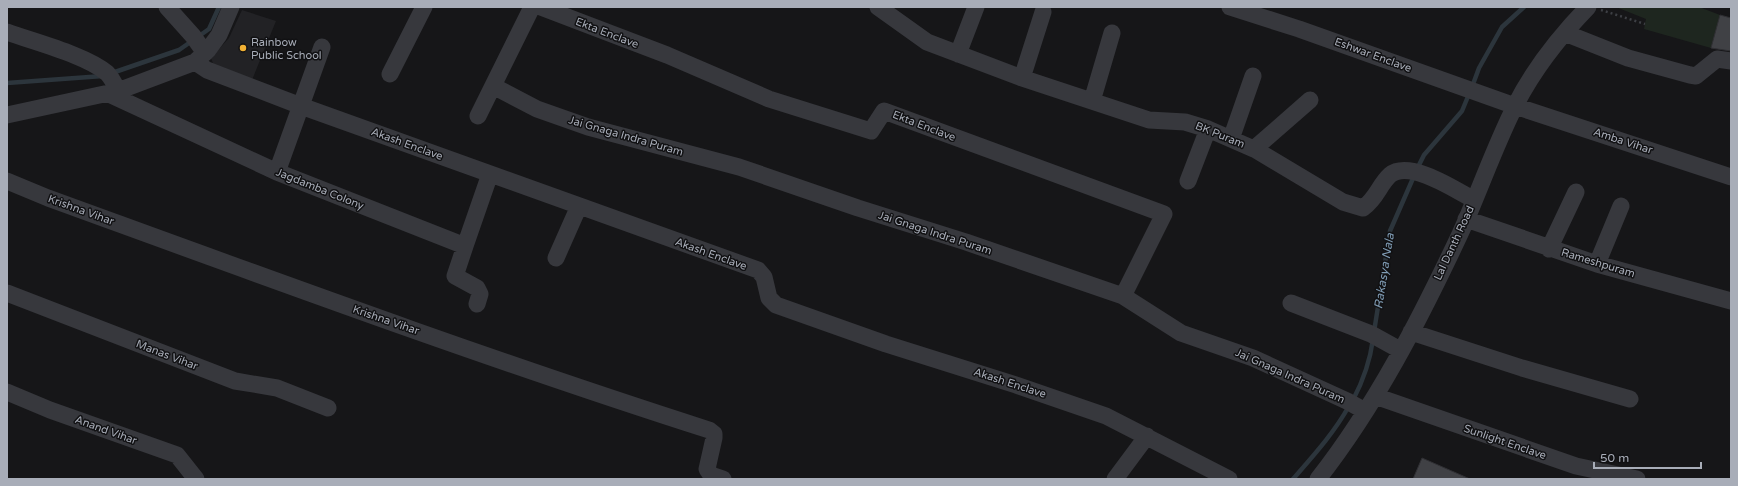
<svg xmlns="http://www.w3.org/2000/svg" width="1738" height="486" viewBox="0 0 1738 486" font-family="'Varela Round',sans-serif">
<style>
.built{fill:#222225}
.green{fill:#1e261f}
.lines{fill:none;stroke-linecap:round;stroke-linejoin:round}
.stream{stroke:#2c353c;stroke-width:4.5}
.building{fill:#404145;stroke:#303034}
.path{stroke:#3d3f44;stroke-width:2.5;stroke-dasharray:2 3;stroke-linecap:butt}
.minor{stroke:#37383d;stroke-width:17}
.poi-dot{fill:#f2b134;stroke:#111113;stroke-width:1.5}
.labels{text-anchor:middle;dominant-baseline:central;stroke-width:3;stroke-linejoin:round;paint-order:stroke}
.street-label{font-size:11px;fill:#a8adb8;stroke:#111113}
.poi-label{font-size:11px;fill:#a8adb8;stroke:#111113;text-anchor:start}
.water-label{font-size:12px;font-style:italic;fill:#7f9bb3;stroke:#111113}
</style>
<rect width="100%" height="100%" fill="#161618"/>
<path class="built" d="M 242,10 L 276,21 L 252,80 L 214,66 L 211,58 L 229,38 Z"/>
<path class="green" d="M 1616,7 L 1699,7 L 1720,15 L 1711,48 L 1644,29 L 1646,19 Z"/>
<g class="lines">
<path class="stream" d="M 112,73 L 179,50 L 209,29 L 219,7
M 7,83 L 103,76
M 1472,87 L 1479,68 L 1502,27 L 1524,7
M 1417,169 L 1424,155 L 1462,111 L 1469,94
M 1374,332 L 1390,231 L 1414,176
M 1353,400 C 1364,379 1370,362 1373,339
M 1293,479 C 1313,456 1334,433 1349,406"/>
</g>
<path class="building" d="M 1720,15 L 1731,18 L 1731,51 L 1711,48 Z
M 1422,458 L 1470,479 L 1413,479 Z"/>
<g class="lines">
<path class="path" d="M 1601,10 L 1645,24"/>
<path class="minor" d="M 167,7 L 193,36 L 205,53
M 541,7 L 667,55 L 769,99 L 871,131 L 884,111 L 1164,214 L 1123,296
M 878,7 L 927,42 L 1022,78 L 1149,120 L 1185,122 L 1208,129 L 1256,150 L 1343,202 L 1363,208 C 1377,198 1379,185 1390,175 C 1409,159 1456,190 1474,200
M 1230,7 L 1299,29 L 1515,106 L 1731,177
M 7,32 C 34,42 86,55 107,73 C 112,78 115,85 118,91
M 1565,33 L 1628,58 L 1690,75 L 1696,76 L 1717,59 L 1731,61
M 958,54 L 976,7
M 195,62 L 207,70 L 301,106 L 758,270 L 764,277 L 769,298 L 776,305 L 886,344 L 1016,385 L 1106,416 L 1229,479
M 390,74 L 424,7
M 1022,78 L 1043,12
M 493,86 L 537,109 L 588,127 L 739,167 L 858,208 L 966,242 L 1123,296 L 1181,333 L 1253,358 L 1347,401 L 1365,411
M 109,94 L 277,172 L 465,246 L 490,174
M 1092,101 L 1112,33
M 7,115 L 118,91 L 195,62 L 208,50 L 219,35 L 231,7
M 478,116 L 532,7
M 1231,139 L 1253,76
M 1254,149 L 1310,100
M 277,172 L 322,47
M 7,181 L 48,198 C 268,278 487,359 709,430 L 714,434 L 714,438 L 707,469 L 711,475 L 723,479
M 1188,181 L 1208,129
M 1466,219 L 1597,264 L 1731,301
M 465,246 L 455,276 L 477,288 L 480,294 L 477,304
M 1549,249 L 1576,192
M 556,258 L 579,206
M 1597,264 L 1621,206
M 7,293 L 235,381 L 277,388 L 328,408
M 1291,303 L 1371,334 L 1400,350
M 1411,332 L 1522,368 L 1630,399
M 7,392 L 50,410 L 177,455 L 196,479
M 1375,396 L 1576,466 L 1637,479
M 1115,479 L 1147,436
M 1318,479 C 1376,405 1420,319 1460,234 C 1479,192 1494,148 1515,106 C 1533,70 1560,36 1588,7"/>
</g>
<circle class="poi-dot" cx="243" cy="48" r="4"/>
<g class="labels">
<g class="street-label">
<text transform="translate(607 33) rotate(21)">Ekta Enclave</text>
<text transform="translate(1373 55) rotate(20)">Eshwar Enclave</text>
<text transform="translate(924 126) rotate(21)">Ekta Enclave</text>
<text transform="translate(1220 135) rotate(22)">BK Puram</text>
<text transform="translate(626 136) rotate(16)">Jai Gnaga Indra Puram</text>
<text transform="translate(1623 141) rotate(18)">Amba Vihar</text>
<text transform="translate(407 144) rotate(20)">Akash Enclave</text>
<text transform="translate(320 189) rotate(22)">Jagdamba Colony</text>
<text transform="translate(81 210) rotate(20)">Krishna Vihar</text>
<text transform="translate(935 233) rotate(18)">Jai Gnaga Indra Puram</text>
<text transform="translate(1454 243) rotate(-65)">Lal Danth Road</text>
<text transform="translate(711 254) rotate(20)">Akash Enclave</text>
<text transform="translate(1598 263) rotate(17)">Rameshpuram</text>
<text transform="translate(386 320) rotate(19)">Krishna Vihar</text>
<text transform="translate(167 355) rotate(21)">Manas Vihar</text>
<text transform="translate(1290 376) rotate(24)">Jai Gnaga Indra Puram</text>
<text transform="translate(1010 383) rotate(18)">Akash Enclave</text>
<text transform="translate(106 430) rotate(20)">Anand Vihar</text>
<text transform="translate(1505 442) rotate(19)">Sunlight Enclave</text>
</g>
<g class="poi-label">
<text x="251" y="42">Rainbow<tspan x="251" dy="13">Public School</tspan></text>
</g>
<g class="water-label">
<text transform="translate(1384 271) rotate(-81)">Rakasya Nala</text>
</g>
</g>
<rect width="1738" height="486" fill="none" stroke="#a8adb8" stroke-width="16"/>
<path d="M1594 462v6h107v-6" fill="none" stroke="#a8adb8" stroke-width="2"/>
<text x="1600" y="462" font-size="12" fill="#a8adb8" stroke="#111113" stroke-width="3" paint-order="stroke">50 m</text>
</svg>
